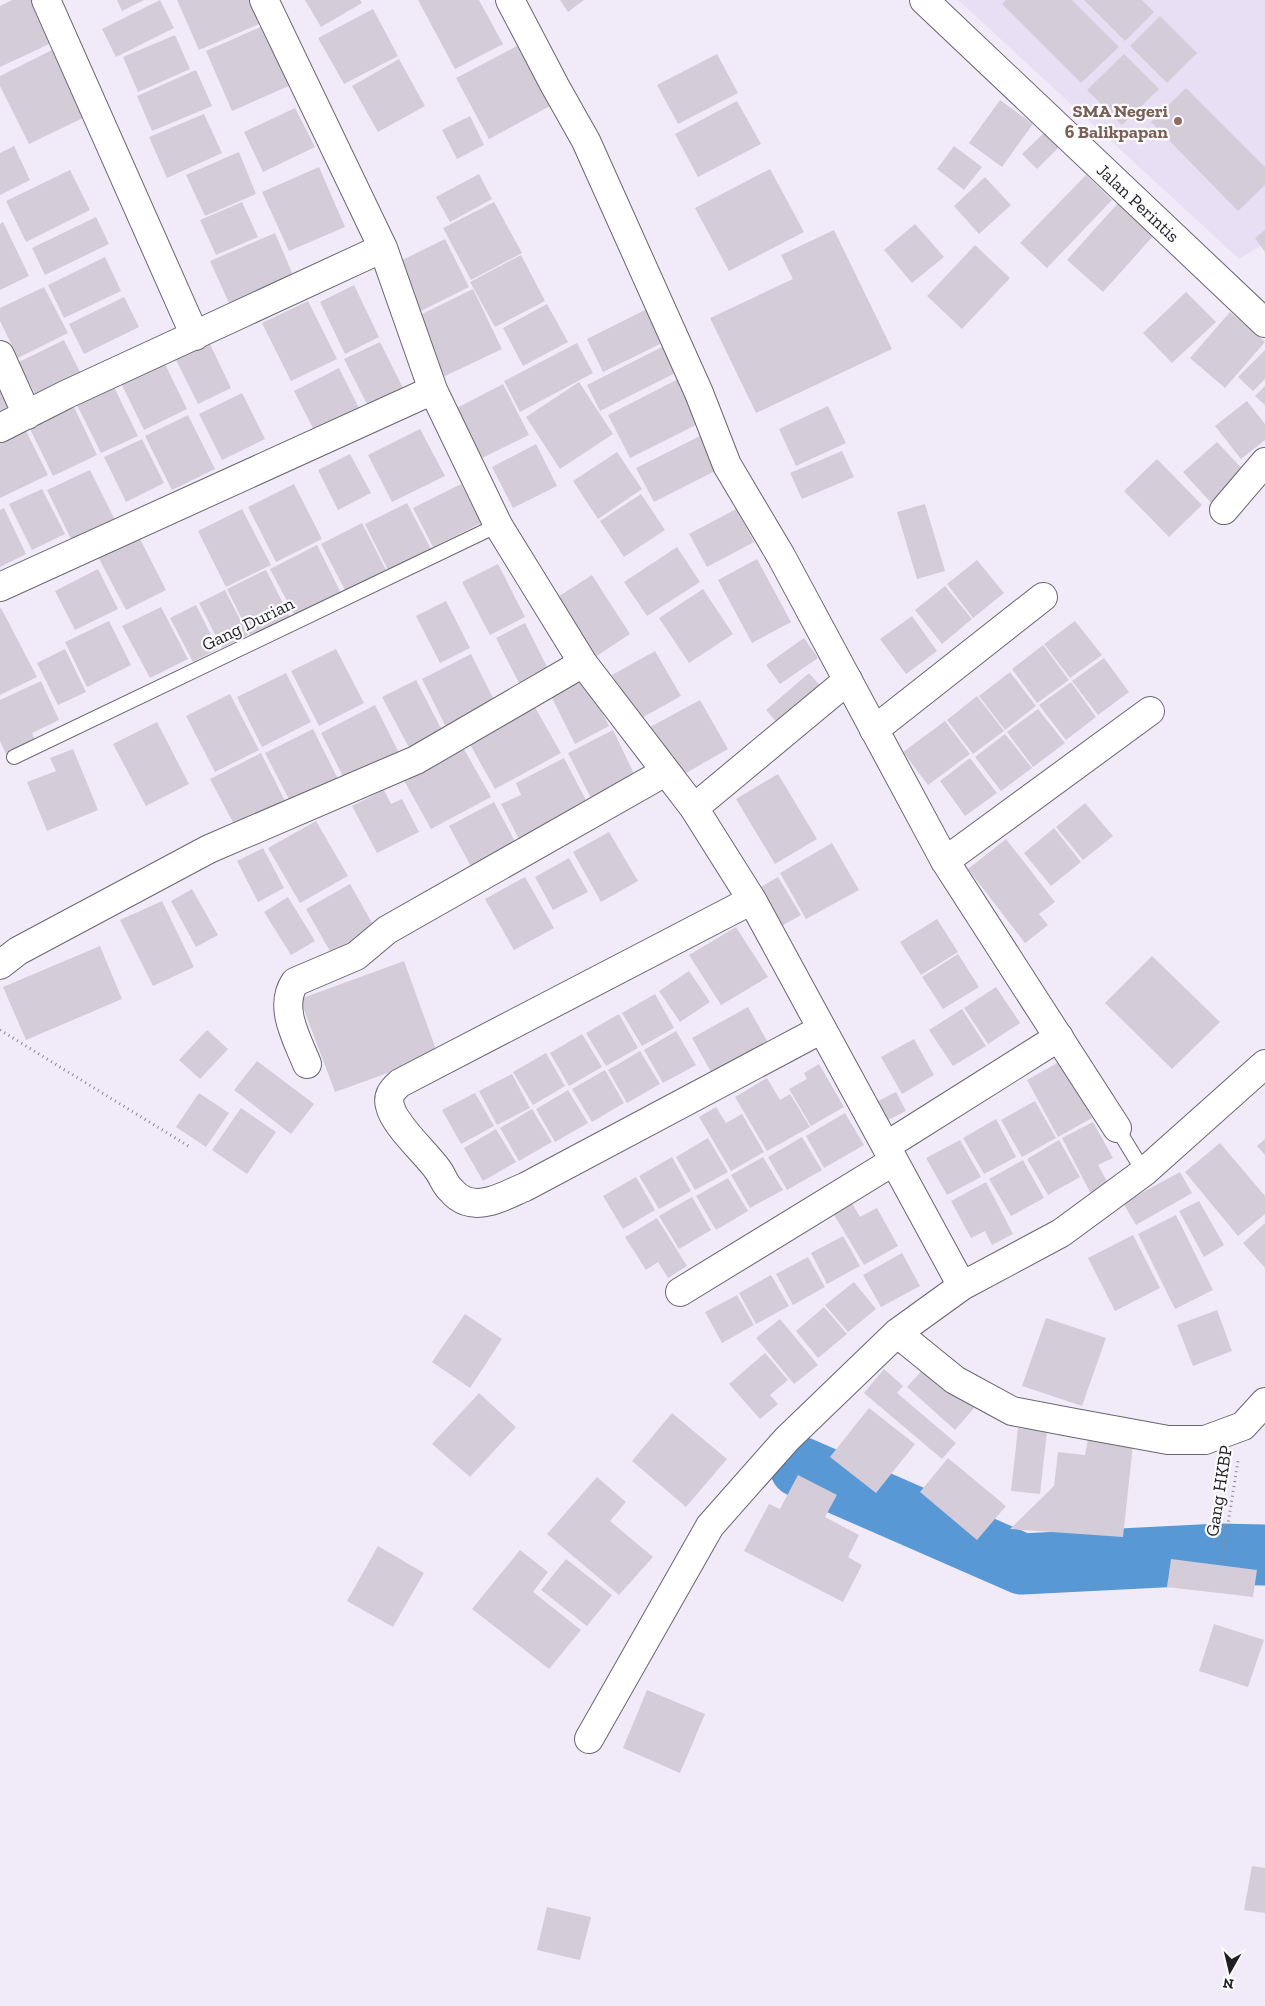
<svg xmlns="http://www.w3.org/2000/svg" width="1265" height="2006" viewBox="0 0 1265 2006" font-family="'Zilla Slab',serif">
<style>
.built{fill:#e9dff4}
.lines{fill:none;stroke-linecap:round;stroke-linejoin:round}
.river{stroke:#5898d5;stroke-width:61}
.building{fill:#d4ccd9}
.service-casing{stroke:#6a6570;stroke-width:16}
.minor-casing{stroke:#6a6570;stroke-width:30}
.tertiary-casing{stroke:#6a6570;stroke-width:30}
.path{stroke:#8b8791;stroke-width:3;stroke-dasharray:1 4;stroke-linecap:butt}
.service{stroke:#fff;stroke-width:14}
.minor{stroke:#fff;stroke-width:28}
.tertiary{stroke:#fff;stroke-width:28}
.education-dot{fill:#8d6e63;stroke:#fcfbfe;stroke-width:2}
.labels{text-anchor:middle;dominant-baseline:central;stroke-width:4.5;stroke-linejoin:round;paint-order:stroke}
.education-label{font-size:18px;font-weight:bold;fill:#785e54;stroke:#fcfbfe;text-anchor:end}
.street-label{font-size:18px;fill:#211f24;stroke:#fcfbfe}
</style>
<rect width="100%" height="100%" fill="#f1ebf9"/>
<path class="built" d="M 958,0 L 1265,0 L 1265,243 L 1239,259 Z"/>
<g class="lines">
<path class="river" d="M 800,1467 L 1022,1564 L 1220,1554 L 1265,1555"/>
</g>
<path class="building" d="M 12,0 L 38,0 L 58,40 L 0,67 L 0,6 Z
M 117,0 L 144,0 L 122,11 Z
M 160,0 L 174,28 L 116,57 L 102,29 Z
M 177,0 L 256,0 L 266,21 L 199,50 Z
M 305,0 L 360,0 L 362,3 L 321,27 Z
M 418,0 L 479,0 L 503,44 L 455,69 Z
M 560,0 L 584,0 L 568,12 Z
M 1006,0 L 1072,0 L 1119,47 L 1081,83 L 1002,4 Z
M 1084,0 L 1142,0 L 1154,12 L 1125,41 Z
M 373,9 L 398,56 L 344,84 L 318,38 Z
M 1160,16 L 1197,53 L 1167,83 L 1130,46 Z
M 272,22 L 298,82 L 232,111 L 206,51 Z
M 175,35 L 190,69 L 138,92 L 123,57 Z
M 517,46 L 550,106 L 489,139 L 456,78 Z
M 56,48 L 89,115 L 29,144 L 0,86 L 0,76 Z
M 717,54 L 738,93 L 678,124 L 657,85 Z
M 1124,54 L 1159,89 L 1122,125 L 1087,90 Z
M 399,59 L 425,106 L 378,132 L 352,86 Z
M 196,70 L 212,106 L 152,131 L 137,96 Z
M 1186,88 L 1265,167 L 1265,185 L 1238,211 L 1151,122 Z
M 1000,100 L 1033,124 L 1002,167 L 969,143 Z
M 737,101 L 761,144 L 698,177 L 675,134 Z
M 295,108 L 315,147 L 263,172 L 244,132 Z
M 204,114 L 222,153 L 167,178 L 149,137 Z
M 470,116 L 484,145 L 457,159 L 442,130 Z
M 1046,131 L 1060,146 L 1037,169 L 1022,154 Z
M 14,146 L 30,180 L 0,195 L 0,153 Z
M 954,146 L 982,167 L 964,190 L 937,169 Z
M 239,152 L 256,194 L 205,216 L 186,175 Z
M 319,167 L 345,227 L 289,251 L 262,192 Z
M 770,169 L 804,232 L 729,271 L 695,208 Z
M 70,170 L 90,210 L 26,242 L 6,201 Z
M 479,174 L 492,199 L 450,222 L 436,197 Z
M 1086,175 L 1112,200 L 1047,268 L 1020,243 Z
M 985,177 L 1011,205 L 979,234 L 954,206 Z
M 242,202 L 258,237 L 216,255 L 200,220 Z
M 494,202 L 522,253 L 471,280 L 443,228 Z
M 1118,203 L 1154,235 L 1103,292 L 1067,260 Z
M 96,217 L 109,244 L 45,275 L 32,248 Z
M 3,222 L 29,276 L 0,290 L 0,224 Z
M 915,224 L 944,257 L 912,283 L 884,250 Z
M 834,230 L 892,349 L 756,413 L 710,318 L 793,279 L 781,255 Z
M 1265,230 L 1265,252 L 1255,238 Z
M 275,233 L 293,275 L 229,303 L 210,261 Z
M 445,239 L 469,287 L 415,314 L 390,266 Z
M 975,245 L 1010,278 L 962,329 L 927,296 Z
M 521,255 L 545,301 L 495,327 L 470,282 Z
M 105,257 L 121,291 L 64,318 L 48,285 Z
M 354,285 L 379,337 L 345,354 L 320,302 Z
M 44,287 L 68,333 L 18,358 L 0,321 L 0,308 Z
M 473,289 L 502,349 L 443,377 L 414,318 Z
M 1186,292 L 1216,322 L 1172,363 L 1143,333 Z
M 124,297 L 139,327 L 84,354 L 69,324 Z
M 308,301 L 337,359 L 291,381 L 262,323 Z
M 547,304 L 568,342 L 523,366 L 503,328 Z
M 647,309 L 664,342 L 603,372 L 587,339 Z
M 1230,312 L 1265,342 L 1225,388 L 1190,358 Z
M 207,338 L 231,388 L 198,404 L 173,354 Z
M 64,340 L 82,376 L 37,398 L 19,362 Z
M 380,342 L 406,394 L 371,412 L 344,359 Z
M 577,343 L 593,373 L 520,412 L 504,381 Z
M 668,344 L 681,370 L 600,411 L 587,385 Z
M 1265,350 L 1265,379 L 1253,391 L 1238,377 Z
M 162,358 L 187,409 L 144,430 L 119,379 Z
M 339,368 L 361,412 L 316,434 L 294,391 Z
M 0,376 L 14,405 L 0,412 Z
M 684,376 L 706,420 L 630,458 L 608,415 Z
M 579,382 L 613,434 L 560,469 L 526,417 Z
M 503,384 L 529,435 L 476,461 L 451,411 Z
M 113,385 L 138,436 L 101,453 L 76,403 Z
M 1265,386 L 1265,405 L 1255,396 Z
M 242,393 L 265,439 L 222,460 L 199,414 Z
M 1247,401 L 1265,424 L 1265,440 L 1241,459 L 1215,426 Z
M 73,405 L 97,455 L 53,476 L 29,427 Z
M 828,406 L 846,443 L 796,466 L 779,429 Z
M 188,415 L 215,469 L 172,490 L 145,436 Z
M 23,425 L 48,475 L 0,498 L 0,437 Z
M 420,429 L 445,476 L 392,502 L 368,455 Z
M 706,433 L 723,467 L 654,502 L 636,468 Z
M 142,439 L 164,483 L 126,502 L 104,457 Z
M 1217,442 L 1248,475 L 1214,506 L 1183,472 Z
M 536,444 L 557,486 L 513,508 L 492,467 Z
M 842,451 L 854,477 L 802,499 L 790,473 Z
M 617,452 L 642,489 L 598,519 L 573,481 Z
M 350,454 L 371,493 L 338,510 L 318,470 Z
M 1157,459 L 1202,505 L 1169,537 L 1124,491 Z
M 90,470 L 115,520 L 72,541 L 47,490 Z
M 294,484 L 322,539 L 276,562 L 248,507 Z
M 461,484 L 481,523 L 433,547 L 413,508 Z
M 42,489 L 65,534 L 32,550 L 9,504 Z
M 641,494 L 665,530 L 624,557 L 600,521 Z
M 407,503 L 431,549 L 388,570 L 365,524 Z
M 925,504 L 945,571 L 917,579 L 897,512 Z
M 4,508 L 26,554 L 0,567 L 0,510 Z
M 242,509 L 271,565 L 226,587 L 198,531 Z
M 736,509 L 754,542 L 707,567 L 689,534 Z
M 362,523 L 386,570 L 345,590 L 321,544 Z
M 137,533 L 166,590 L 126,610 L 96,553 Z
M 317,545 L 342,595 L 296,618 L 270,569 Z
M 677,547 L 700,582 L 647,616 L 624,582 Z
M 757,559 L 791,622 L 752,643 L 718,580 Z
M 977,560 L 1004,593 L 973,618 L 947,584 Z
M 498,564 L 525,617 L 490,635 L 462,582 Z
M 98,569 L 118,609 L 75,630 L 55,591 Z
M 266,570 L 292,621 L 253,641 L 227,589 Z
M 592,575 L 630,634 L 589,661 L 550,602 Z
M 945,586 L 972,619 L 942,644 L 915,610 Z
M 703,589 L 733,634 L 689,663 L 659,618 Z
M 225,590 L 248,635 L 222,648 L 199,603 Z
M 446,601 L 470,648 L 440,663 L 416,616 Z
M 196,605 L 218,649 L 193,662 L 170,618 Z
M 161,607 L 188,659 L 150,678 L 122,626 Z
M 1,608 L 37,677 L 0,695 L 0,609 Z
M 912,616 L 937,651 L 906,674 L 880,639 Z
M 109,621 L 131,665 L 87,687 L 65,642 Z
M 1075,621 L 1102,655 L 1070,678 L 1044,644 Z
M 525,623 L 552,677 L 523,691 L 496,638 Z
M 804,638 L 818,658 L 780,684 L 766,665 Z
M 1043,645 L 1069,680 L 1037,703 L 1012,669 Z
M 65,649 L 86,692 L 58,705 L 37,663 Z
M 336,649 L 364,703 L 319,726 L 291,671 Z
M 655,651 L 681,696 L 638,720 L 612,675 Z
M 471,654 L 497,706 L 448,731 L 422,679 Z
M 1104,658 L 1129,692 L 1098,715 L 1072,681 Z
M 1010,672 L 1036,706 L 1005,730 L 979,696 Z
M 286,673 L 311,722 L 262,747 L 237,697 Z
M 809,673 L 823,689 L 780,726 L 766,710 Z
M 585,679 L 609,726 L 575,744 L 551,696 Z
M 416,680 L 446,738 L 413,755 L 382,697 Z
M 41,681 L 59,720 L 32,733 L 35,740 L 6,754 L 0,741 L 0,700 Z
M 1071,682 L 1096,717 L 1066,740 L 1039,705 Z
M 230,694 L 259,750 L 215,772 L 186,716 Z
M 977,696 L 1004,731 L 973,754 L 947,720 Z
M 700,700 L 728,749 L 679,777 L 650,727 Z
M 532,702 L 561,753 L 495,789 L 467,739 Z
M 375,705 L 403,761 L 349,788 L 321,733 Z
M 1038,709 L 1065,743 L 1033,767 L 1007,732 Z
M 945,721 L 970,754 L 928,785 L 903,752 Z
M 157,722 L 189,784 L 146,806 L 113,744 Z
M 313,729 L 339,781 L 292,805 L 265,753 Z
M 613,730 L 636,778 L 592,800 L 568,753 Z
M 1005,734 L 1032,768 L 1001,791 L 975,757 Z
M 460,742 L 491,797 L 431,829 L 401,775 Z
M 73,749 L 98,810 L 47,831 L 27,782 L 56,771 L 50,758 Z
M 261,753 L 286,803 L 236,828 L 210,779 Z
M 564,758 L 590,808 L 521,843 L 501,804 L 521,795 L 516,783 Z
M 970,758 L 997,793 L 965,816 L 940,781 Z
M 778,774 L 817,839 L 775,864 L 736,799 Z
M 384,790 L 391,804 L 402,799 L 419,832 L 377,853 L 352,806 Z
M 494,802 L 518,847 L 473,870 L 449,826 Z
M 1085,803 L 1113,836 L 1083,860 L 1056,827 Z
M 316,821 L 348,876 L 300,903 L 268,848 Z
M 1054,828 L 1081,862 L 1051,886 L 1024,853 Z
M 609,832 L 638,881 L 601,902 L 573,852 Z
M 1006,839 L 1055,902 L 1039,914 L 1048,925 L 1025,943 L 968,869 Z
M 832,843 L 859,890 L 806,919 L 780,873 Z
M 263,848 L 284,888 L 258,902 L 237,861 Z
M 569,858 L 588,892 L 553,910 L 535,877 Z
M 525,877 L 554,928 L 514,950 L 485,899 Z
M 778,877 L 801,915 L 776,929 L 754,891 Z
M 350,884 L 375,928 L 331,953 L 306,909 Z
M 192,889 L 218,935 L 196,947 L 171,901 Z
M 288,897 L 315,941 L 291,955 L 264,912 Z
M 162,901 L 194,967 L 153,986 L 120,920 Z
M 937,919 L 958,952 L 921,975 L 900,942 Z
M 736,927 L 768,977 L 721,1005 L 689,955 Z
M 100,946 L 122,999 L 26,1040 L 3,987 Z
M 958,954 L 979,987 L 943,1009 L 922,977 Z
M 1152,956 L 1220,1022 L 1172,1069 L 1105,1003 Z
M 404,961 L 438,1055 L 335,1092 L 300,999 Z
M 689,971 L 710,1002 L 680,1022 L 659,991 Z
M 996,987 L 1020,1023 L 988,1044 L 964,1008 Z
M 655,994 L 674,1028 L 642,1046 L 622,1013 Z
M 748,1007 L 771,1048 L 715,1079 L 692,1038 Z
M 962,1009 L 986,1046 L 953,1066 L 929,1030 Z
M 619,1014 L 638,1048 L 606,1066 L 586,1033 Z
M 207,1030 L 228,1049 L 200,1079 L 179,1060 Z
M 676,1031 L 696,1065 L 663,1083 L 644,1050 Z
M 582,1034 L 602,1067 L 569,1086 L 550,1053 Z
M 914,1039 L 934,1075 L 902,1094 L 881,1057 Z
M 640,1051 L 660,1084 L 627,1103 L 608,1070 Z
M 546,1053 L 565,1086 L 533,1105 L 513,1072 Z
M 257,1061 L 314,1104 L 291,1134 L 234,1090 Z
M 1061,1061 L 1092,1118 L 1058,1137 L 1027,1080 Z
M 819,1064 L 844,1107 L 811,1126 L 789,1089 L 807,1079 L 804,1073 Z
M 605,1070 L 624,1103 L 592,1122 L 572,1089 Z
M 512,1074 L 530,1108 L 497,1125 L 479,1091 Z
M 767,1078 L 780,1100 L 790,1094 L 810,1127 L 767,1151 L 735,1097 Z
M 568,1090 L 588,1123 L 555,1142 L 536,1109 Z
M 896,1092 L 906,1111 L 886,1121 L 876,1102 Z
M 199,1093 L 229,1113 L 206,1147 L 176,1127 Z
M 475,1093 L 494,1126 L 461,1144 L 442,1110 Z
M 1035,1101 L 1056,1138 L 1022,1157 L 1001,1120 Z
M 716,1107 L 726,1123 L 742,1114 L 764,1152 L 731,1171 L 699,1117 Z
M 241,1108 L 276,1132 L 247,1174 L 212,1150 Z
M 532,1109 L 552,1142 L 519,1161 L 500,1128 Z
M 845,1113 L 864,1145 L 824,1168 L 806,1136 Z
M 996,1119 L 1016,1157 L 984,1174 L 963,1138 Z
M 1093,1122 L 1113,1158 L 1098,1165 L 1109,1185 L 1091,1194 L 1062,1138 Z
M 496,1129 L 516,1162 L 483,1181 L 464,1148 Z
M 802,1137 L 822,1170 L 787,1190 L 768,1157 Z
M 708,1138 L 728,1172 L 695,1190 L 676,1157 Z
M 1265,1139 L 1265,1155 L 1257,1146 Z
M 960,1140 L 981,1177 L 947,1195 L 926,1158 Z
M 1059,1140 L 1080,1177 L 1048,1195 L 1027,1159 Z
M 1220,1143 L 1265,1196 L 1265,1214 L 1238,1236 L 1185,1172 Z
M 672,1157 L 691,1191 L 659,1209 L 639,1176 Z
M 763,1157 L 783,1190 L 750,1208 L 731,1175 Z
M 1023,1160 L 1044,1198 L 1011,1216 L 989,1179 Z
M 1180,1172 L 1192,1193 L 1136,1225 L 1123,1203 Z
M 636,1177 L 655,1210 L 623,1229 L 603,1196 Z
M 728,1178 L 748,1211 L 716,1230 L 696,1196 Z
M 986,1182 L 1013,1234 L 992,1245 L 985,1231 L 971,1238 L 951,1201 Z
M 692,1197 L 711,1230 L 679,1249 L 659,1216 Z
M 1199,1201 L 1224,1245 L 1204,1257 L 1179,1211 Z
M 852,1203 L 860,1217 L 877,1208 L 898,1246 L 864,1265 L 833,1213 Z
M 1176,1215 L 1213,1290 L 1175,1309 L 1138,1234 Z
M 657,1218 L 687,1266 L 668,1278 L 658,1262 L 646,1270 L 625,1237 Z
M 1265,1223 L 1265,1268 L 1243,1243 Z
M 1133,1235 L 1160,1288 L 1115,1311 L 1088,1258 Z
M 843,1236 L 860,1266 L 827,1284 L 811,1253 Z
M 902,1253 L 920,1286 L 881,1307 L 863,1275 Z
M 808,1257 L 825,1287 L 793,1305 L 776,1274 Z
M 771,1275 L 789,1306 L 756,1324 L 739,1293 Z
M 854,1282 L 876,1309 L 848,1332 L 825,1305 Z
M 737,1295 L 754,1325 L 722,1343 L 705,1312 Z
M 824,1307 L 847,1334 L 818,1358 L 796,1331 Z
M 1217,1310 L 1232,1351 L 1193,1366 L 1177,1325 Z
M 465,1314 L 502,1339 L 470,1388 L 432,1362 Z
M 1046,1318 L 1106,1338 L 1082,1406 L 1022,1386 Z
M 780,1319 L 818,1365 L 794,1384 L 756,1338 Z
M 765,1353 L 788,1380 L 770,1395 L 778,1404 L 760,1419 L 729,1384 Z
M 927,1365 L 975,1407 L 955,1430 L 907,1387 Z
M 884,1369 L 903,1386 L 897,1393 L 956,1443 L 942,1459 L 864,1393 Z
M 479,1393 L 516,1427 L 470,1477 L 432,1444 Z
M 869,1408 L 915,1444 L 876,1493 L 830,1457 Z
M 672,1413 L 727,1459 L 686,1507 L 632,1461 Z
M 1018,1428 L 1047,1431 L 1040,1494 L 1011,1491 Z
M 1088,1439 L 1133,1445 L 1123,1537 L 1010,1529 L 1054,1486 L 1058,1452 L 1085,1455 Z
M 948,1458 L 1006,1506 L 977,1540 L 920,1492 Z
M 798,1475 L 837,1495 L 825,1517 L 859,1535 L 848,1557 L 862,1565 L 843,1602 L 744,1551 L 769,1504 L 780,1509 Z
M 597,1477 L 626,1502 L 610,1521 L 653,1557 L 619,1595 L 547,1534 Z
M 378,1546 L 424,1573 L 393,1627 L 347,1601 Z
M 520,1550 L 548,1572 L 533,1592 L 581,1630 L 549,1669 L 472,1609 Z
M 566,1559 L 612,1595 L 587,1626 L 541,1590 Z
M 1171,1559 L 1257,1570 L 1253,1597 L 1167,1587 Z
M 1214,1624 L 1264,1640 L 1248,1687 L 1199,1671 Z
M 647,1690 L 705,1714 L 680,1773 L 623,1748 Z
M 1252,1866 L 1265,1868 L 1265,1913 L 1244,1910 Z
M 547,1907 L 591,1917 L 580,1960 L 537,1950 Z"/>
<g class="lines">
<g class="service-casing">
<path id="service" d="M 14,757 L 498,525
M 1117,1128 L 1144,1172"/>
</g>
<g class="minor-casing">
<path id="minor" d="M 46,0 L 195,336
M 264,0 L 383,248 L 433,390 L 498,525 L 583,663 L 694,808 L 752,900 L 962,1286
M 0,355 L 27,415
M 0,428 L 65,395 L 383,248
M 1224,510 L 1265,462
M 0,587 L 433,390
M 874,730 L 1043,597
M 694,808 L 848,680
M 945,861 L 1150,711
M 752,900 L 400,1083 C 392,1090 387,1096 390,1106 C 394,1125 426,1153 438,1170 C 443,1177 445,1185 451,1190 C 455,1195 460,1199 466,1201 C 485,1208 508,1194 525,1187 L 822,1029
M 0,965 L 18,951 L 209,849 L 416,760 L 583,663
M 307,1064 C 297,1039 278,1007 295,982 L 356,956 L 387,930 L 665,772
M 886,1146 L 1059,1037
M 680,1292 L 894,1161
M 897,1333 L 955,1380 L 1012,1411 L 1075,1423 L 1168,1440 L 1205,1440 L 1243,1426 L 1265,1402
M 589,1739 L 710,1526 L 787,1439 L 897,1333 L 962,1286 L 1061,1233 L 1144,1172 L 1265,1064"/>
</g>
<g class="tertiary-casing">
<path id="tertiary" d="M 510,0 L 555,86 L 586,141 L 699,393 L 727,465 L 781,556 L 945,861 L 1117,1128
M 924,0 L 1265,323"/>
</g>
<path class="path" d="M 0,1030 L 190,1147
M 1222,1561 L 1238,1461"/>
<use href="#service" class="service"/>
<use href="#minor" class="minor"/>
<use href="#tertiary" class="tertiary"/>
</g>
<circle class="education-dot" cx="1178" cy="121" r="5"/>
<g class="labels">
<g class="education-label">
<text x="1168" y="111">SMA Negeri<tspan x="1168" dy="21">6 Balikpapan</tspan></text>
</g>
<g class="street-label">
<text transform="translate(1138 203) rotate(43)">Jalan Perintis</text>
<text transform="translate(248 624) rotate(-26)">Gang Durian</text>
<text transform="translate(1219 1491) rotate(-81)">Gang HKBP</text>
</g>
</g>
<g transform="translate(1230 1971) rotate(188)" stroke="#fcfbfe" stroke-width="4" paint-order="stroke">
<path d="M0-4L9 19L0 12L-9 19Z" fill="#211f24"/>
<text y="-8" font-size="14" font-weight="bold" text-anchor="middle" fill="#211f24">N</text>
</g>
</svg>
